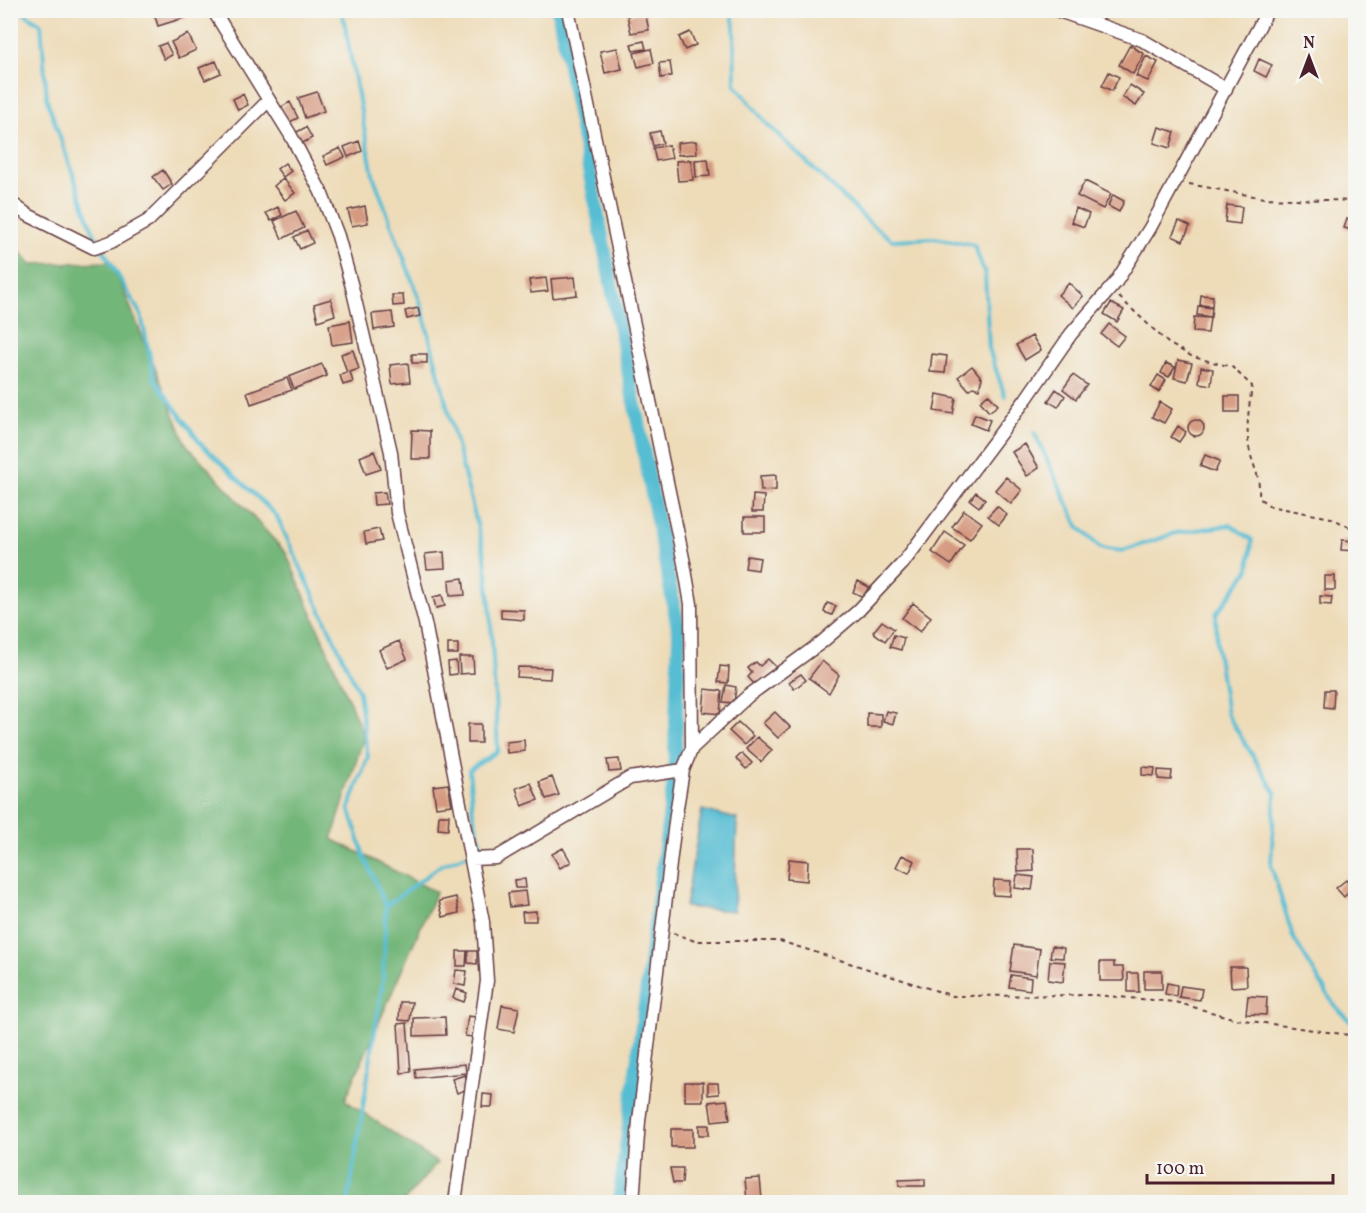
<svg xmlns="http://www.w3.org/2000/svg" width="1366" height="1213" viewBox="0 0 1366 1213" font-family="Vollkorn,serif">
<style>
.forest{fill:#73b679;stroke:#5e6a52;stroke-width:1.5}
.water{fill:#56bdd3;stroke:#506e7f;stroke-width:1.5}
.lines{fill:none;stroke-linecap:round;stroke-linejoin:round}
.stream{stroke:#56bdd3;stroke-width:4}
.canal{stroke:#56bdd3;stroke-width:14}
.building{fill:#d59980}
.minor-casing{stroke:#633b40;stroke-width:15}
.path{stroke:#633b40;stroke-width:2;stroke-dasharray:4.5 4.5;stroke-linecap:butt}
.minor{stroke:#fff;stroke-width:12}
</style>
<rect width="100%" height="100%" fill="#f6f6f2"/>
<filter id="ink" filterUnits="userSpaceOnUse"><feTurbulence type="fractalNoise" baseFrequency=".0167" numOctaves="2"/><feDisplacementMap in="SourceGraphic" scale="12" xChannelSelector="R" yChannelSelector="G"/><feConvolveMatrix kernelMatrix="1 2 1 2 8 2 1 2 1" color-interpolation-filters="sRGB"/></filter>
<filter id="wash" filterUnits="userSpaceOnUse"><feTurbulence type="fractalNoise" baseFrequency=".008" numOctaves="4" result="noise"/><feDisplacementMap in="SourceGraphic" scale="24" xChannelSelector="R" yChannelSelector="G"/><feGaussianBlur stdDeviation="1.35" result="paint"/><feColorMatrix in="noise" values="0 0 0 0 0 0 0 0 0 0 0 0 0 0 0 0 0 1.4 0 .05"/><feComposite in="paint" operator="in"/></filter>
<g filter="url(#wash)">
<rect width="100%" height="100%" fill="#eedcb9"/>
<path class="forest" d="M 11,240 L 31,264 L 112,262 L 186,444 L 286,553 L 364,736 L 332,839 L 436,892 L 345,1100 L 437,1163 L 403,1202 L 11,1202 Z"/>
<path class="water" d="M 702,810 L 737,819 L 734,911 L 685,907 Z"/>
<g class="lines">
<path class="stream" d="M 19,10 L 41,24 L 47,100 L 94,234 L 141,315 L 155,380 L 201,444 L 276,515 L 359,692 L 368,757 L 349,808 L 364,856 L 386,906 L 383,980 L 348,1202
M 342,10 L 373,175 L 421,304 L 485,556 L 490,605 L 498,751 L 469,770 L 473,814 L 482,848 L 473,852
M 731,10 L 734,25 L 735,84 L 767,124 L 871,224 L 892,240 L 935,238 L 974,245 L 985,274 L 989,349 L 1005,396
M 1034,432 L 1078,526 L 1100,548 L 1123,551 L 1176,533 L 1231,525 L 1252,540 L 1249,569 L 1216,614 L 1217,649 L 1227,714 L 1275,792 L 1271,865 L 1293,937 L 1334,1005 L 1356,1027
M 386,906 L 441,865 L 466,855"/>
<path class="canal" d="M 558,10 L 679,633 L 674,780 L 619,1202"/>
</g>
<g id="blocks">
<path class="building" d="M 153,10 L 185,10 L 187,17 L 158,26 Z
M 645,12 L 649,30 L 631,33 L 627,15 Z
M 690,32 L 696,45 L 685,50 L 679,37 Z
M 188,34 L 196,50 L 179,58 L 171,42 Z
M 644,41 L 646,49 L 633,51 L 631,44 Z
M 166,43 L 172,55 L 164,59 L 158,46 Z
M 1130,45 L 1144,54 L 1133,74 L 1119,65 Z
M 617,48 L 622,69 L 605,73 L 600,51 Z
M 651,49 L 654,63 L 638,67 L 634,53 Z
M 1146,56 L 1158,62 L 1148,81 L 1136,76 Z
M 1259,59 L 1272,65 L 1266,77 L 1254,71 Z
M 216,61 L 221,73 L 205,80 L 199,68 Z
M 670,62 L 672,76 L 661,78 L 659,63 Z
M 1109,72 L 1119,77 L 1112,91 L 1102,86 Z
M 1130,85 L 1144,94 L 1136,106 L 1122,97 Z
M 317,92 L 324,111 L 305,118 L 298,98 Z
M 243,94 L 248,105 L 238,110 L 233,99 Z
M 290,102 L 298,118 L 288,123 L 281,107 Z
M 306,127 L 312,138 L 301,144 L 295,133 Z
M 1159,127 L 1175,132 L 1170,148 L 1154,143 Z
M 660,131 L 663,143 L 653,146 L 650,133 Z
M 359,141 L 362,151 L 348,157 L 344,147 Z
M 696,141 L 697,154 L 678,155 L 677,143 Z
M 669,145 L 672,158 L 656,161 L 653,148 Z
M 340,148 L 345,157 L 327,165 L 323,156 Z
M 708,159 L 710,176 L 696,177 L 695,160 Z
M 691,160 L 693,180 L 678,181 L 676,161 Z
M 285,163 L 291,171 L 283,177 L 277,169 Z
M 163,170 L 172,184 L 163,190 L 153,177 Z
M 283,178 L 295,193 L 285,200 L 274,186 Z
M 1085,181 L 1111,194 L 1103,209 L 1077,196 Z
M 1113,195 L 1124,201 L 1119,212 L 1108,206 Z
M 1227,205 L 1242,207 L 1240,224 L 1225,222 Z
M 365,206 L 368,223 L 352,226 L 348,210 Z
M 278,207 L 282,215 L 271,221 L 266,213 Z
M 1076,208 L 1089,214 L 1084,227 L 1071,222 Z
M 296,211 L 304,228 L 282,239 L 274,221 Z
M 1347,219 L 1356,221 L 1356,231 L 1344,228 Z
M 1179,221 L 1190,226 L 1183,241 L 1172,236 Z
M 307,230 L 313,243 L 300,249 L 294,237 Z
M 575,277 L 577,295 L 553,298 L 551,279 Z
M 546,278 L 548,291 L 531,293 L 529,280 Z
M 1069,283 L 1083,296 L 1073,308 L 1058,295 Z
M 392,295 L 403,295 L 404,305 L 393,306 Z
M 1201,295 L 1213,296 L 1212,306 L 1200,305 Z
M 331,299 L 335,315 L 318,321 L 314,304 Z
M 1111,303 L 1124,310 L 1117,322 L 1104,314 Z
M 1198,306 L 1212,308 L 1211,317 L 1197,315 Z
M 418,308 L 420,316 L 407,319 L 405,311 Z
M 392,312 L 394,327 L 374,330 L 372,314 Z
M 1194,317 L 1210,318 L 1208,333 L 1193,332 Z
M 350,321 L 353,342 L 332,345 L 329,325 Z
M 1109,324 L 1125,336 L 1117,346 L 1101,334 Z
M 1032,336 L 1041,350 L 1025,360 L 1016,345 Z
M 353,350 L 359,369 L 350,372 L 353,382 L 343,385 L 340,375 L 347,373 L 341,354 Z
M 412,354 L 427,354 L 427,363 L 412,363 Z
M 932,354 L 947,356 L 945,373 L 930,372 Z
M 1178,360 L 1192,363 L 1187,381 L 1174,378 Z
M 408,363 L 410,382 L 392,384 L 390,365 Z
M 1166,363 L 1175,367 L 1169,377 L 1161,373 Z
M 322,364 L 327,376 L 294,389 L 289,377 Z
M 972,366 L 982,378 L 979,389 L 973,387 L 969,390 L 958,377 Z
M 1201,367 L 1213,369 L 1211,385 L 1199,383 Z
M 1073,375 L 1087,385 L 1076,399 L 1063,389 Z
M 1158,375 L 1166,380 L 1159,392 L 1151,387 Z
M 287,378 L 292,390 L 251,404 L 247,392 Z
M 1056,389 L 1065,396 L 1058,407 L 1048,401 Z
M 937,394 L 956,398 L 953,414 L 934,411 Z
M 988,394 L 998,405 L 989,412 L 980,401 Z
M 1225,396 L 1239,396 L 1239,412 L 1225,412 Z
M 1160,402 L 1172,409 L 1164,423 L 1152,417 Z
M 975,414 L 990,420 L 986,430 L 971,424 Z
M1188 428a8 8 0 1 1 16 0a8 8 0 1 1-16 0Z
M 1178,426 L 1186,432 L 1179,442 L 1171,437 Z
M 412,430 L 430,431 L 430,459 L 411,459 Z
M 1025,444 L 1039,468 L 1027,476 L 1012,452 Z
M 374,451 L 381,469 L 366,474 L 360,457 Z
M 1205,455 L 1220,461 L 1215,472 L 1200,466 Z
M 776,475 L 776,490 L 761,491 L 760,476 Z
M 1006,477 L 1022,490 L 1011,504 L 995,490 Z
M 385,492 L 387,504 L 374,505 L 373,493 Z
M 976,492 L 985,499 L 979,507 L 970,500 Z
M 753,495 L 764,496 L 763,512 L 752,512 Z
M 997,506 L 1007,515 L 999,525 L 988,516 Z
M 964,510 L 982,523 L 970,539 L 952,527 Z
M 744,517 L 765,517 L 765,532 L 744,532 Z
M 379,529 L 382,541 L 366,544 L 364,532 Z
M 945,532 L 964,545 L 951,565 L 932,552 Z
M 1342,540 L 1356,541 L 1356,551 L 1341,550 Z
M 444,552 L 445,568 L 427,569 L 425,554 Z
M 747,556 L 760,558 L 758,570 L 745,568 Z
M 1325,576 L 1335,576 L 1335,590 L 1325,590 Z
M 463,578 L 465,595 L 450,596 L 449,580 Z
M 858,581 L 869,587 L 863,597 L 853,592 Z
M 442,595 L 445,606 L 436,608 L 433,597 Z
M 1320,596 L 1332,597 L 1331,605 L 1320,604 Z
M 827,603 L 836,606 L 832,615 L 824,612 Z
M 913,603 L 931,617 L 920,632 L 902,618 Z
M 501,609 L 524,610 L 524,620 L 501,618 Z
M 882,621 L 894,629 L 885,641 L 873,632 Z
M 894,635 L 904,638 L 901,650 L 890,647 Z
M 399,641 L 407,659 L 387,668 L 379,650 Z
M 448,644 L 458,644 L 458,654 L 448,654 Z
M 459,657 L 473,657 L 474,673 L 460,674 Z
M 768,659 L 776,667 L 755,685 L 748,677 L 752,673 L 748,668 L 756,662 L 760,666 Z
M 456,661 L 457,674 L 449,675 L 448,662 Z
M 822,661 L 839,675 L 829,693 L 809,678 Z
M 720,666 L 729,667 L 728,683 L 718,682 Z
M 518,667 L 551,668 L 550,679 L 517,677 Z
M 801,674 L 806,680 L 794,689 L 789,682 Z
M 726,685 L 736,687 L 734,703 L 723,702 Z
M 705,689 L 722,691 L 720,714 L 703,712 Z
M 1325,690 L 1334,690 L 1333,708 L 1324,707 Z
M 886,711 L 896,713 L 893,724 L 883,721 Z
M 775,712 L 790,727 L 778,738 L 763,723 Z
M 867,713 L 881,714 L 881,727 L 867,727 Z
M 738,722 L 753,736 L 744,745 L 729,731 Z
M 468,724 L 481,724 L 481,743 L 468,743 Z
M 757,737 L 772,750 L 761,762 L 746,749 Z
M 524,740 L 525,751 L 507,753 L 506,742 Z
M 742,753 L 752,763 L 746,769 L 736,759 Z
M 619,759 L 621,771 L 609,772 L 607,760 Z
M 1142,767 L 1155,768 L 1154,776 L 1142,775 Z
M 1158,770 L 1172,771 L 1171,780 L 1158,779 Z
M 552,777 L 559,795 L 546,799 L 539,782 Z
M 531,783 L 538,800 L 522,806 L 516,788 Z
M 448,784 L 452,805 L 436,807 L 433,786 Z
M 439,815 L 449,815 L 448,830 L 438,829 Z
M 563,848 L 571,862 L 560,868 L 552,854 Z
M 1017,849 L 1033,849 L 1034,871 L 1018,872 Z
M 902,855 L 915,861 L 909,873 L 896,867 Z
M 789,859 L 808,861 L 807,881 L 787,879 Z
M 1017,875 L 1034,877 L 1032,890 L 1015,888 Z
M 525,879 L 526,888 L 515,888 L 514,880 Z
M 994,880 L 1011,881 L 1010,896 L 993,895 Z
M 1346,880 L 1353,888 L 1344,897 L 1336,888 Z
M 525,891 L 527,905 L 510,907 L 508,893 Z
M 456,897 L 459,913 L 443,917 L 439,901 Z
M 536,911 L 536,921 L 523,921 L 522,912 Z
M 1014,945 L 1040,949 L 1036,975 L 1010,971 Z
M 1052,946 L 1064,948 L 1063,958 L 1050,957 Z
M 457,951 L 467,951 L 466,966 L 457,966 Z
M 468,951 L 477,951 L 477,964 L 468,963 Z
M 1050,961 L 1065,962 L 1063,982 L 1048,980 Z
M 1100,962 L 1114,962 L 1114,967 L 1123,967 L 1124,981 L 1100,981 Z
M 1230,967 L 1246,967 L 1247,986 L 1231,987 Z
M 456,970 L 467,971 L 465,986 L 454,984 Z
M 1144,971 L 1162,971 L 1162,989 L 1144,989 Z
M 1128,973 L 1138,973 L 1139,992 L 1128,992 Z
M 1011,975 L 1031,978 L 1030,990 L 1009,987 Z
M 1167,983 L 1177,985 L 1176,996 L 1165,994 Z
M 1181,986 L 1202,989 L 1200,1000 L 1179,997 Z
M 456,989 L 467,993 L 464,1002 L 453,998 Z
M 1248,996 L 1267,997 L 1266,1015 L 1246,1014 Z
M 400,1002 L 412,1002 L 410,1021 L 399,1020 Z
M 502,1005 L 519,1008 L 514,1032 L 498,1029 Z
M 468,1016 L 475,1017 L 472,1037 L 465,1036 Z
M 445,1017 L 446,1035 L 414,1036 L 414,1018 Z
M 407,1023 L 411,1072 L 401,1073 L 398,1024 Z
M 465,1064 L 466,1073 L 416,1078 L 415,1069 Z
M 465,1075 L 470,1088 L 457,1093 L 452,1079 Z
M 685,1082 L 703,1082 L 703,1101 L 685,1101 Z
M 708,1083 L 718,1083 L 719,1094 L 708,1095 Z
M 483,1094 L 493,1095 L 492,1107 L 482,1107 Z
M 727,1100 L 730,1119 L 712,1121 L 709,1102 Z
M 699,1125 L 709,1125 L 709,1135 L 699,1135 Z
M 671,1129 L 693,1129 L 693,1147 L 671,1147 Z
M 670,1168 L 683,1168 L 682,1183 L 673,1183 Z
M 760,1178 L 762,1200 L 747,1201 L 745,1179 Z
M 925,1179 L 925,1186 L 899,1186 L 899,1180 Z"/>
</g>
</g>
<g filter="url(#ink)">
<use href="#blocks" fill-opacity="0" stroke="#633b40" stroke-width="1.5"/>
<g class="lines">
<g class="minor-casing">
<path id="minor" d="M 213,10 L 290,134 L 321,192 L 338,236 L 352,287 L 391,452 L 397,513 L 425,623 L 483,922 L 487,981 L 455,1202
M 568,10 L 684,563 L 691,604 L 692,748 L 683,770 L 676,814 L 639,1121 L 633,1202
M 1056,10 L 1142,40 L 1226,89
M 10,202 L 28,215 L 94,248 L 111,242 L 148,221 L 269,100
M 692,748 L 748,696 L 822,642 L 858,611 L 903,563 L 1026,399 L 1071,334 L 1116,282 L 1150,228 L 1268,10
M 472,859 L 496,858 L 630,778 L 683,770"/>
</g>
<path class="path" d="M 1189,184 L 1264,198 L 1356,201
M 1119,297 L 1168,343 L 1193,357 L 1232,367 L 1252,386 C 1249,408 1245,430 1250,452 C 1255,472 1260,474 1259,498 L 1270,506 L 1331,518 L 1356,530
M 673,933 L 695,941 L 780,941 L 953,996 L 1095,995 L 1175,1002 L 1236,1019 L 1356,1036
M 1356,951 L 1356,960"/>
<use href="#minor" class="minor"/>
</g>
</g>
<rect width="1366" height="1213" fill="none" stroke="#f6f6f2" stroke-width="36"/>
<g transform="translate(1309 57)" stroke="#f6f6f2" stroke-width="4.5" paint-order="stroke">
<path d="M0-4.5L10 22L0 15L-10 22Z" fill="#4a1f2b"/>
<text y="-9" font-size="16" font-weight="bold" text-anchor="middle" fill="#4a1f2b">N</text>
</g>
<path d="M1147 1174v9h186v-9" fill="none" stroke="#4a1f2b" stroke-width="3"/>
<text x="1156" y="1174" font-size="18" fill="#4a1f2b" stroke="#f6f6f2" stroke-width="4.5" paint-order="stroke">100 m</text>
</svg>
